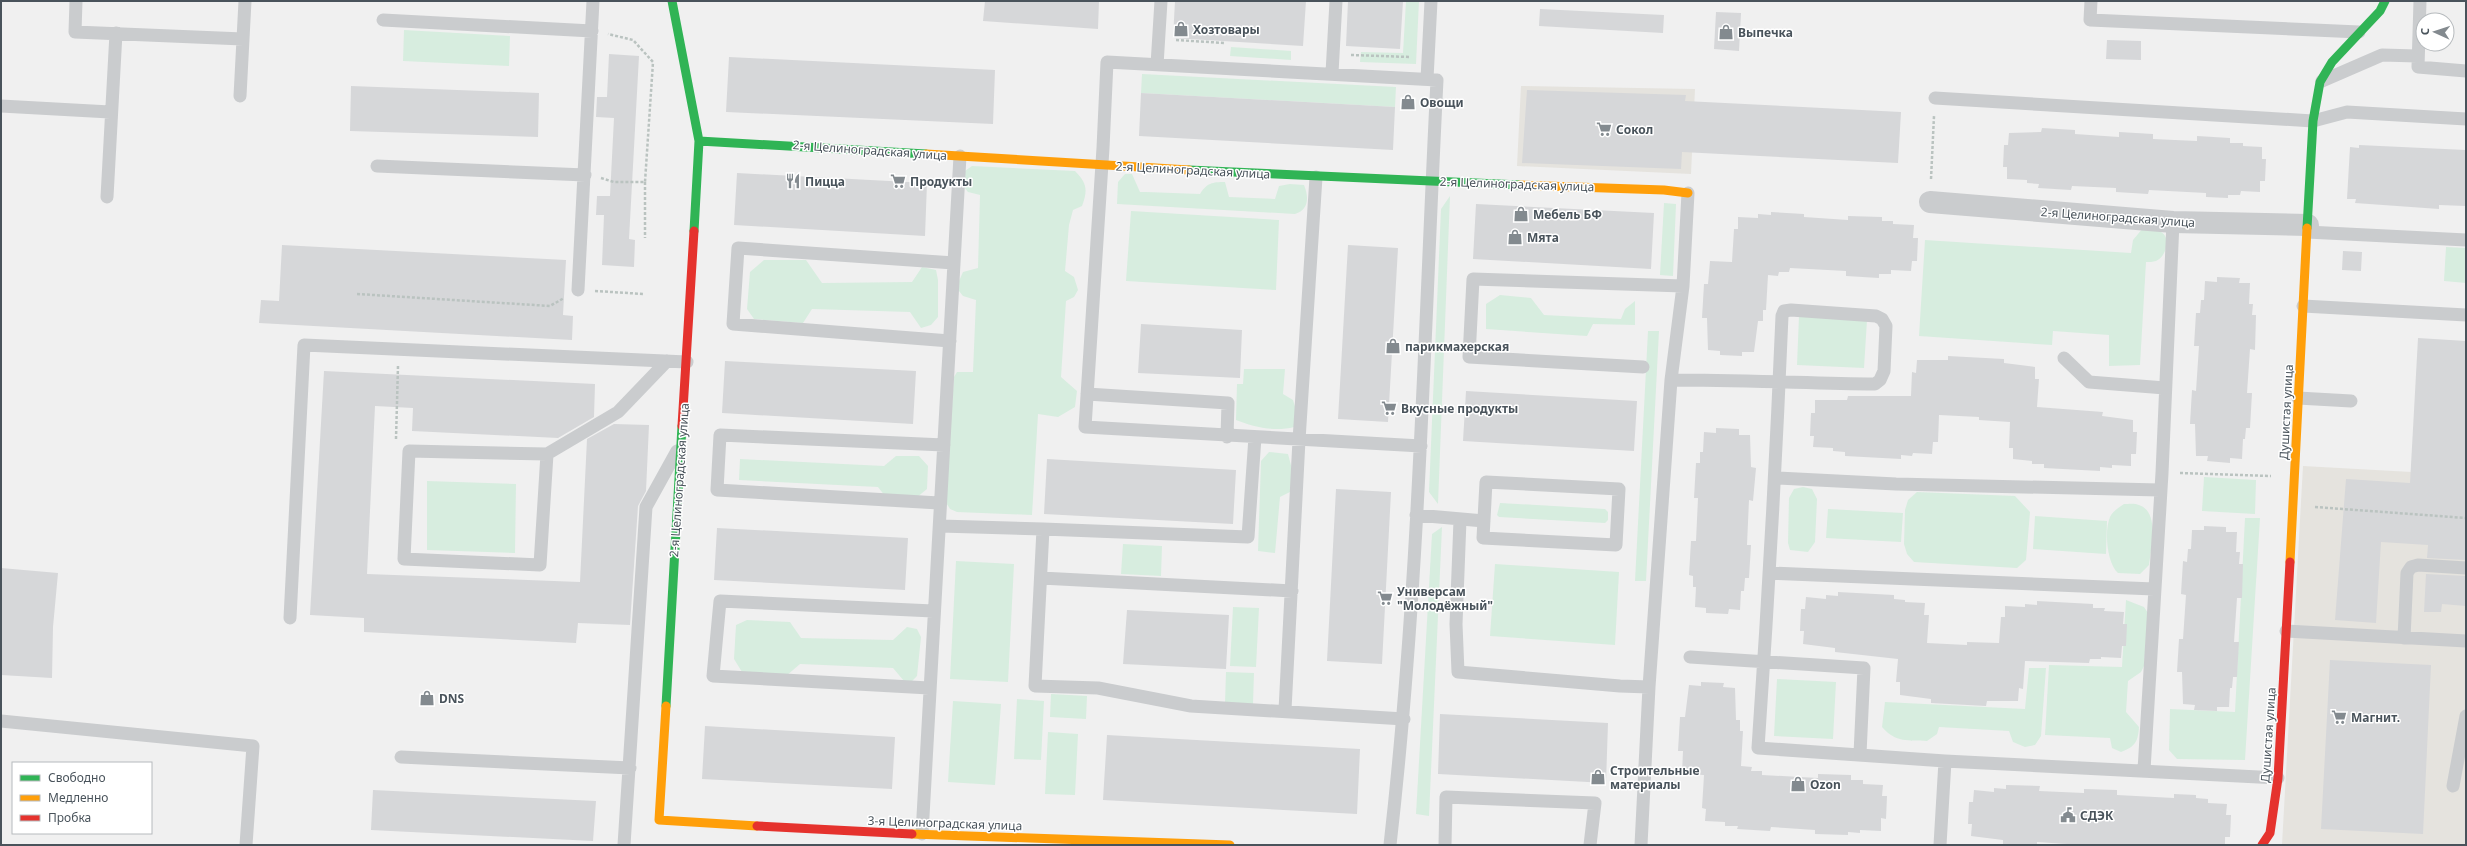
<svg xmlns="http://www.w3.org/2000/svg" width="2467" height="846" viewBox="0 0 2467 846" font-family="'Noto Sans',sans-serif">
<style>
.commercial{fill:#e5e3de}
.green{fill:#d7eddf}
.building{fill:#d6d7d9}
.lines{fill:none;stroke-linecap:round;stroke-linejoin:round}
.path{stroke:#bac3c0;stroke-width:2.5;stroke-dasharray:3 2;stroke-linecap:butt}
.lane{stroke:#caccce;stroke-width:13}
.street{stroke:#caccce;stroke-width:22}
.fast{stroke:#30b455;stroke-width:9}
.slow{stroke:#ff9f0a;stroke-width:9}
.jam{stroke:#e5322d;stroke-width:9}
.labels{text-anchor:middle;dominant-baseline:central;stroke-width:3;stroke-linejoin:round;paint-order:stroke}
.poi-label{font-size:12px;font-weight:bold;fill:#49535b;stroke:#fff;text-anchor:start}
.street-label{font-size:12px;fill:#49535b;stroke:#fff}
</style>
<rect width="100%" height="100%" fill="#f0f0f0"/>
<path class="commercial" d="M 1521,86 L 1695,89 L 1691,174 L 1517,166 Z
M 2303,466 L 2466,475 L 2466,845 L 2282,845 Z"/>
<path class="green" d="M 1406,1 L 1419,1 L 1416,64 L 1360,62 L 1361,52 L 1403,53 Z
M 404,30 L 510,36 L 509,66 L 403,61 Z
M 1231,47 L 1291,51 L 1291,60 L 1230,56 Z
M 1142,74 L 1396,87 L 1395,107 L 1141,93 Z
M 972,166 L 1075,171 C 1087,183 1088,190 1082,206 L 1073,210 L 1069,225 L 1065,271 L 1074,277 L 1078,290 L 1074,297 L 1066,301 L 1061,377 L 1077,391 L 1075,407 L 1058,417 L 1038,414 L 1032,515 L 957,512 L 950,509 L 945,501 L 954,377 L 957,372 L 973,372 L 976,300 L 963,296 L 959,291 L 959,281 L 963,272 L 978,268 L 980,195 L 968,192 L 963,186 L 965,171 Z
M 1125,174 L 1132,174 L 1140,192 L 1146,192 L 1200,194 C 1207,183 1212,182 1225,182 L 1229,197 L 1275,199 L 1279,186 L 1290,184 L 1304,185 C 1309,197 1309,210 1295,214 L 1117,204 L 1118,182 Z
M 1450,196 L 1438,504 L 1429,492 L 1441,209 Z
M 1664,203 L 1676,204 L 1673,276 L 1660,275 Z
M 1131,211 L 1279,220 L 1276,290 L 1126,281 Z
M 2143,228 C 2148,229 2154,229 2159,231 C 2172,236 2167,256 2156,261 C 2153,262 2149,262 2146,262 L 2140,365 L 2109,366 L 2109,335 L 2053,331 L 2052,345 L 1919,336 L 1925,240 L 2131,253 L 2133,240 Z
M 2446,247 L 2466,248 L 2466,283 L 2444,281 Z
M 764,260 L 806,260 L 822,283 L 912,282 L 922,267 L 936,270 L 938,280 L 938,317 L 931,325 L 921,328 L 910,312 L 812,309 L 803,323 L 754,319 L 747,309 L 750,272 Z
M 1500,295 L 1531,298 L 1544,315 L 1621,319 L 1625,309 L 1635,301 L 1635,325 L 1593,324 L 1587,336 L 1486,329 L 1486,304 Z
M 1799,316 L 1867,320 L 1864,368 L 1797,365 Z
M 1648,331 L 1659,331 L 1646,581 L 1635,581 Z
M 1244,369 L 1285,369 L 1283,394 L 1293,400 L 1297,413 L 1294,427 C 1275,432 1253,427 1236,420 L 1237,384 L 1243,384 Z
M 1269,452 L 1288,454 L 1293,473 L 1290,492 L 1280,497 L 1275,553 L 1258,551 L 1261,461 Z
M 896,456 L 919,456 L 928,466 L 927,489 L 916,498 L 885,496 L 878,487 L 739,480 L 740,459 L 884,466 Z
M 2204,477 L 2256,480 L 2255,514 L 2202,511 Z
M 427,481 L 516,484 L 515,553 L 427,550 Z
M 1803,487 L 1812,489 L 1817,499 L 1815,542 L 1808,552 L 1790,550 L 1788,543 L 1789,498 L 1794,489 Z
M 1917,492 L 2015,496 L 2030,512 L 2026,560 L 2017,568 L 1914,562 L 1907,554 L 1904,544 L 1905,510 L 1908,500 Z
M 1500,503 L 1605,509 L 1608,512 L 1608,520 L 1605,523 L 1499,517 L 1497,515 Z
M 2124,504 C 2128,504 2135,503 2139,505 C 2160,512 2151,548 2149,565 L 2140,574 L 2118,573 C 2107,563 2104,531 2110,517 C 2113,511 2118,508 2124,504 Z
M 1828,509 L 1903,513 L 1901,542 L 1826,538 Z
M 2035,516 L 2107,521 L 2106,554 L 2033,549 Z
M 2245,518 L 2260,518 L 2245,760 L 2177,759 L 2169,750 L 2170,709 L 2235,712 Z
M 1442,527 L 1429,816 L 1416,814 L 1432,534 Z
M 1123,544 L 1162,546 L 1161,576 L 1121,574 Z
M 956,561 L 1014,564 L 1008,682 L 950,679 Z
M 1495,564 L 1619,572 L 1615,645 L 1490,636 Z
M 2126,600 L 2144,607 L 2148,613 L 2144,666 L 2141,672 L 2128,681 L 2126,712 L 2139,727 C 2138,742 2135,747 2121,752 L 2112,748 L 2110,738 L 2045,735 L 2049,665 L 2122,667 Z
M 1233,607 L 1259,608 L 1256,667 L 1230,666 Z
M 747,620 L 790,622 L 801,638 L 893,640 L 907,627 L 917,629 L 921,637 L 917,676 L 912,681 L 904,681 L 893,668 L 800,664 L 786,676 L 742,672 L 734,659 L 736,625 Z
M 2029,668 L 2046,668 L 2041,736 L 2035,745 L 2025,747 L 2013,742 L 2009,731 L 1939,727 L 1937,734 L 1927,741 C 1908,740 1896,743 1882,727 L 1885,702 L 2025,709 Z
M 1226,672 L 1254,673 L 1253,704 L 1225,703 Z
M 1777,679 L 1836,682 L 1833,739 L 1774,736 Z
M 1051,694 L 1087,696 L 1086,719 L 1050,717 Z
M 1017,699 L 1044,701 L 1041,760 L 1014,759 Z
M 953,701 L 1001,704 L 995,785 L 948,782 Z
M 1048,732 L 1078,734 L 1075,795 L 1045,794 Z"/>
<path class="building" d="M 985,1 L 1099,1 L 1098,29 L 983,21 Z
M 1175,1 L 1306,1 L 1303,46 L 1173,38 Z
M 1348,1 L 1403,1 L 1400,49 L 1346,46 Z
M 1540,9 L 1664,15 L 1663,33 L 1539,26 Z
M 1716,12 L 1741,13 L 1739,51 L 1714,49 Z
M 2107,40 L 2141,41 L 2141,60 L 2106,59 Z
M 609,54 L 639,56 L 629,239 L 635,240 L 634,267 L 602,265 L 604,215 L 596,215 L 597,196 L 610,196 L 614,118 L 596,117 L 597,97 L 607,97 Z
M 729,57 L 995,70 L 993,124 L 726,112 Z
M 351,86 L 539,93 L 538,137 L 350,131 Z
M 1527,90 L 1686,95 L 1685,101 L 1901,112 L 1898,163 L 1682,152 L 1681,169 L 1522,163 Z
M 1141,93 L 1395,107 L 1393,150 L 1139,136 Z
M 2042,128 L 2075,130 L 2075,134 L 2119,137 L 2119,132 L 2153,134 L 2153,139 L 2197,141 L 2197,136 L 2230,138 L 2230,143 L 2243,143 L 2243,146 L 2262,147 L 2262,159 L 2266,159 L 2265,181 L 2260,181 L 2260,192 L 2241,191 L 2240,195 L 2228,195 L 2228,198 L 2206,197 L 2206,193 L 2149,190 L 2148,194 L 2116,192 L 2116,188 L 2072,186 L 2071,190 L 2038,188 L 2039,184 L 2027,183 L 2027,180 L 2007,179 L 2007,167 L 2003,167 L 2004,145 L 2008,145 L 2009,133 L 2041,132 Z
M 2359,145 L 2466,150 L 2466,206 L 2439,205 L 2439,209 L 2355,203 L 2356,199 L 2347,199 L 2350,147 L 2359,148 Z
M 737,173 L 927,183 L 925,236 L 734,225 Z
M 1476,204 L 1654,213 L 1651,269 L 1473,259 Z
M 1771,212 L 1804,214 L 1804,217 L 1848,220 L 1848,216 L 1882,217 L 1882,221 L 1893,221 L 1893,224 L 1914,225 L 1913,238 L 1918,238 L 1917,261 L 1912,261 L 1911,271 L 1891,270 L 1891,274 L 1879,274 L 1879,278 L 1846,276 L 1846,271 L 1790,268 L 1789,272 L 1779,272 L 1778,276 L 1768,275 L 1766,310 L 1763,310 L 1763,321 L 1758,321 L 1754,352 L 1742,352 L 1742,356 L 1720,355 L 1720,351 L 1708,350 L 1707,318 L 1702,318 L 1704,284 L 1708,284 L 1710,261 L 1732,262 L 1734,229 L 1738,229 L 1738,217 L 1758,218 L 1758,214 L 1771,215 Z
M 282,245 L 566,260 L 563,315 L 573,316 L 572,340 L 259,323 L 261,300 L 279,301 Z
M 1348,245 L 1398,248 L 1388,422 L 1338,419 Z
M 2343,251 L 2362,252 L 2361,271 L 2342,270 Z
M 2217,277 L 2240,278 L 2239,283 L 2250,283 L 2249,304 L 2253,304 L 2252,315 L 2256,315 L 2255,350 L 2250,349 L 2247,393 L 2252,393 L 2250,428 L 2246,428 L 2245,439 L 2243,439 L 2242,459 L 2230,458 L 2230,463 L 2207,461 L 2208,456 L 2196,456 L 2195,424 L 2190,424 L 2192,390 L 2196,391 L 2199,346 L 2194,346 L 2196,313 L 2200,313 L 2201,300 L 2204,300 L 2205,281 L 2217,282 Z
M 1141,324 L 1242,330 L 1240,378 L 1138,373 Z
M 2418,338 L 2466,341 L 2466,560 L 2427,558 L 2428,545 L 2381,542 L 2376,623 L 2335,620 L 2346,479 L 2410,483 Z
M 1948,356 L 2004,359 L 2004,363 L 2035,367 L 2035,379 L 2039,379 L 2037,407 L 2103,412 L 2102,416 L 2133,420 L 2133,432 L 2137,432 L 2136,454 L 2131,454 L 2131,466 L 2112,465 L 2112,468 L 2100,467 L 2100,471 L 2044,468 L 2044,464 L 2032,464 L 2032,461 L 2013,459 L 2013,448 L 2009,448 L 2010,422 L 1979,420 L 1979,417 L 1939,415 L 1938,442 L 1933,442 L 1932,454 L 1913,453 L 1912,456 L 1901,455 L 1901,459 L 1845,456 L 1845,452 L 1833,451 L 1833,448 L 1813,447 L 1814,436 L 1810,436 L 1811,413 L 1815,413 L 1815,400 L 1847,400 L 1848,396 L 1911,396 L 1912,372 L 1916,373 L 1917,360 L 1948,360 Z
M 725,361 L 916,371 L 913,424 L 722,413 Z
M 324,371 L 595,384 L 594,417 L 558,438 L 412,431 L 413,408 L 375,406 L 367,574 L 580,582 L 587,439 L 614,424 L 649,425 L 646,491 L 638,506 L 630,625 L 578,623 L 576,643 L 364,632 L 364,618 L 310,615 Z
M 1466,391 L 1637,401 L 1634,451 L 1463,441 Z
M 1716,428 L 1739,429 L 1739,435 L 1750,435 L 1751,467 L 1756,468 L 1753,501 L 1749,500 L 1747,545 L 1751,545 L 1749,578 L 1745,578 L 1744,591 L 1741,591 L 1740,610 L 1729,609 L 1728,614 L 1706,613 L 1706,608 L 1695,607 L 1696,587 L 1693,587 L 1693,576 L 1689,575 L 1691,541 L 1696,541 L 1698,498 L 1694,498 L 1696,463 L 1700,463 L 1700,452 L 1703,452 L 1704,432 L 1716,433 Z
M 1047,459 L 1236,470 L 1233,524 L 1044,514 Z
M 1336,489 L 1391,492 L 1382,664 L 1327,661 Z
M 2204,526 L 2226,527 L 2226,532 L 2237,532 L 2236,552 L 2240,552 L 2239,564 L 2243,564 L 2242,598 L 2237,598 L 2234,642 L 2239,642 L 2237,677 L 2233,677 L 2232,688 L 2230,688 L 2229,707 L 2217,707 L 2217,711 L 2194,710 L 2195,705 L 2183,704 L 2182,672 L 2177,672 L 2179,639 L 2183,639 L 2186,595 L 2181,594 L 2183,561 L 2187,562 L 2188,549 L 2191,549 L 2192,530 L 2204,530 Z
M 717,528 L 908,538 L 905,590 L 714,580 Z
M 1,568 L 58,573 L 53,627 L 52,678 L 1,675 Z
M 2426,574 L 2466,576 L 2466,606 L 2442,604 L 2441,612 L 2424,612 Z
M 1838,592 L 1894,595 L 1894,599 L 1905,600 L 1905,602 L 1925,603 L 1924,615 L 1929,615 L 1927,643 L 1967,645 L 1967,642 L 1999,643 L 2001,617 L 2005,617 L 2005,606 L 2025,607 L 2025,604 L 2037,605 L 2037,601 L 2093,604 L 2093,608 L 2105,608 L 2104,611 L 2124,612 L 2123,624 L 2127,624 L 2126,646 L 2122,646 L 2121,658 L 2101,657 L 2101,659 L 2090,659 L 2089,663 L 2025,661 L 2023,689 L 2019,688 L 2018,701 L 1987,701 L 1986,706 L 1931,703 L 1931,699 L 1900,695 L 1900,682 L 1896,682 L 1898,659 L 1835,652 L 1835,648 L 1803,644 L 1804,631 L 1800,631 L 1801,609 L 1805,609 L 1806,597 L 1826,599 L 1826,595 L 1838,596 Z
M 1127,610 L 1229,615 L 1226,669 L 1123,664 Z
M 2330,660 L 2431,665 L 2423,834 L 2321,829 Z
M 1701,682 L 1724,683 L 1723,687 L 1735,688 L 1736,720 L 1740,720 L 1740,731 L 1743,731 L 1741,766 L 1752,767 L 1751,771 L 1762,771 L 1762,775 L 1818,778 L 1818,774 L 1851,775 L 1851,780 L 1863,780 L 1863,784 L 1883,785 L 1882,796 L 1887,796 L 1886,819 L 1881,818 L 1881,831 L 1860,830 L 1860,833 L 1848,832 L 1848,835 L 1815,834 L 1815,830 L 1771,827 L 1770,831 L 1737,829 L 1738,826 L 1725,826 L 1725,822 L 1705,821 L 1706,809 L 1702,808 L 1704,775 L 1682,774 L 1683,751 L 1678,751 L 1680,717 L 1685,717 L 1689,685 L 1701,686 Z
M 1440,714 L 1608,723 L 1606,783 L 1438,774 Z
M 705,726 L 895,737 L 892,789 L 702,779 Z
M 1107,735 L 1360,749 L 1357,814 L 1103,800 Z
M 2006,785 L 2040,786 L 2039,791 L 2084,793 L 2084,789 L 2117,790 L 2117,795 L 2174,798 L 2174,794 L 2196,795 L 2196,798 L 2208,799 L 2208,803 L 2227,804 L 2226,815 L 2231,815 L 2230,837 L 2225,837 L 2225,845 L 2081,845 L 2037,842 L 2037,845 L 2003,845 L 2003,840 L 1971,836 L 1972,824 L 1968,824 L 1969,802 L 1973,802 L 1974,790 L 1994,792 L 1994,788 L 2006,789 Z
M 373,790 L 596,801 L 593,841 L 371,830 Z"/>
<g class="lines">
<path class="path" d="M 1176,40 L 1224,43
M 1351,55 L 1410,57
M 601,178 L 614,182 L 645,182 L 653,62 L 633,40 L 608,34
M 1931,179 L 1934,116
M 645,182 L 645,238
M 595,291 L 644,294
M 357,294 L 550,306 L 564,298
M 396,439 L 398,366
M 2180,473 L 2271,476
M 2315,507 L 2466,518"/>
<path class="lane" d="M 76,1 L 75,32 L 243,39
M 2091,1 L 2090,20 L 2359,32
M 2420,1 L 2418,67 L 2466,71
M 383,20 L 592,31
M 1157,65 L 1161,1
M 1332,73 L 1336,1
M 1427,79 L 1431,1
M 2322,81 L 2382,55 L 2417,56
M 240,96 L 245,1
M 1935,98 L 2313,121 L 2347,112 L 2466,119
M 1,106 L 110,112
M 377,166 L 585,175
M 107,197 L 116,33
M 2307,232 L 2466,240
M 578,290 L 593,1
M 2303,306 L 2466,315
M 950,341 L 733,324 L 738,248 L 954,263
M 2064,358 L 2089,382 L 2165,388
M 1643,367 L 1469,357 L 1473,279 L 1683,286
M 1671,380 C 1739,380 1807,383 1875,384 L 1880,380 L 1884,371 L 1886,326 L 1882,319 L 1876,316 L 1791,310 L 1784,311 L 1782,316 C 1776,460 1768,604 1758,748 L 1945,761 L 2278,778
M 1087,394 L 1228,403 L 1227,437
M 2298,398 L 2351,401
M 547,454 L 540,565 L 404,559 L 409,451 L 547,454 L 618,412 L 667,361
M 1776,478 L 1896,484 L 2160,490
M 1486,482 L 1619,489 L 1616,545 L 1483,538 Z
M 939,503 L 717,490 L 720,435 L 944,445
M 1416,515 L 1484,521
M 1460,520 L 1456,624 L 1458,672 L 1620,686 L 1649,687
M 940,526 L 1043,529 L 1035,686 L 1098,688 L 1191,706 L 1404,719
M 1043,529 L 1248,537 L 1255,437
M 1769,573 L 2154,589
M 1041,578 L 1292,591
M 290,618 L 304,345 L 687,362
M 2286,631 L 2466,641
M 2404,638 L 2407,573 L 2411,567 L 2418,565 L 2466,568
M 1690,657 L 1864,668 L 1860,754
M 929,688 L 713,676 L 720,601 L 933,611
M 1285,710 L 1299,440 L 1316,177
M 1,721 L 253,746 L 246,845
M 401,757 L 630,768
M 2144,770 L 2162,473 L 2173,222
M 2453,786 L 2466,716
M 922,834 L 960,156
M 624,845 L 646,507 L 677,451
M 1390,845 C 1419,591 1424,335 1437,80 L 1107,62 L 1103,148 L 1085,427 L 1421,446
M 1445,845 L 1446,797 L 1595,803 L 1590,845
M 1641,845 L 1649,687 L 1671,380 L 1683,286 L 1688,193
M 1940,845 L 1945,761"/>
<path class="street" d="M 1930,202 L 2173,222 L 2308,225"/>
<path class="fast" d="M 672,1 L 699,141 L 694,231
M 699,141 L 926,154
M 1189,170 L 1520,185
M 2307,228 L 2313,121 L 2320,82 L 2332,62 L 2380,11 L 2385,1
M 666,706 L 682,426"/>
<path class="slow" d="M 926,154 L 1189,170
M 1520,185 L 1664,190 L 1688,193
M 2290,562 L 2307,228
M 666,706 L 659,820 L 757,826
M 912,834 L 1230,845"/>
<path class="jam" d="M 682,426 L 694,231
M 757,826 L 912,834
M 2262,845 L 2270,833 L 2278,778 L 2290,562"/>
</g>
<defs>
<g id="shop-bare" transform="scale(1.2)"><path d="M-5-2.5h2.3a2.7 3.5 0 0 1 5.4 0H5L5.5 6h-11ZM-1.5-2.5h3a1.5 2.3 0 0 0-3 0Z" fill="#838a8f" stroke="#fff" stroke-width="2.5" paint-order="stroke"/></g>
<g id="supermarket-bare" transform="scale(1.2)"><path d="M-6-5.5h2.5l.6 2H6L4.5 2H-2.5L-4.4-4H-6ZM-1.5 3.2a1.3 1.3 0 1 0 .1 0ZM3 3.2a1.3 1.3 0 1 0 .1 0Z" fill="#838a8f" stroke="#fff" stroke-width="2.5" paint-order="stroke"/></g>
<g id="restaurant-bare" transform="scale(1.2)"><path d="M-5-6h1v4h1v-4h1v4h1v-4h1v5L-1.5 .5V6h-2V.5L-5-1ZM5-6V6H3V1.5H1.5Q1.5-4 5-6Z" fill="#838a8f" stroke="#fff" stroke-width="2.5" paint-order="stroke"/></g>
<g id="civic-bare" transform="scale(1.2)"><path d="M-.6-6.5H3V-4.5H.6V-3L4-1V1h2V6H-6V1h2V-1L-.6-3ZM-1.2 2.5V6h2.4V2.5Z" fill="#838a8f" stroke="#fff" stroke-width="2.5" paint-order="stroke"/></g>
</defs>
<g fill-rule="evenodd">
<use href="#shop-bare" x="1181" y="29"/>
<use href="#shop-bare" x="1726" y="32"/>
<use href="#shop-bare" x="1408" y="102"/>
<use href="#supermarket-bare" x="1604" y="129"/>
<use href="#restaurant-bare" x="793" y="181"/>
<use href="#supermarket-bare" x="898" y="181"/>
<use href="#shop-bare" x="1521" y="214"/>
<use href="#shop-bare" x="1515" y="237"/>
<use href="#shop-bare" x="1393" y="346"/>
<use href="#supermarket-bare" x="1389" y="408"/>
<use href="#supermarket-bare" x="1385" y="598"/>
<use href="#shop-bare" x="427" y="698"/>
<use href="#supermarket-bare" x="2339" y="717"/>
<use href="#shop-bare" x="1598" y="777"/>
<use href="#shop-bare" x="1798" y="784"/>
<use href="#civic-bare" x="2068" y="815"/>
</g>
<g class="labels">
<g class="poi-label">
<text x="1193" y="29">Хозтовары</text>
<text x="1738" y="32">Выпечка</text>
<text x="1420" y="102">Овощи</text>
<text x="1616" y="129">Сокол</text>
<text x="805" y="181">Пицца</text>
<text x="910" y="181">Продукты</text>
<text x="1533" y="214">Мебель БФ</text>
<text x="1527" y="237">Мята</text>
<text x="1405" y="346">парикмахерская</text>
<text x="1401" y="408">Вкусные продукты</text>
<text x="1397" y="591">Универсам<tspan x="1397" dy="14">"Молодёжный"</tspan></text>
<text x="439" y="698">DNS</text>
<text x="2351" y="717">Магнит.</text>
<text x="1610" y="770">Строительные<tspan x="1610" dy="14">материалы</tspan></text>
<text x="1810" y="784">Ozon</text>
<text x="2080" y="815">СДЭК</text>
</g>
<g class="street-label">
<text transform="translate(870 150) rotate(4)">2-я Целиноградская улица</text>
<text transform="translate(1193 170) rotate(3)">2-я Целиноградская улица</text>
<text transform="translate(1517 184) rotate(2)">2-я Целиноградская улица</text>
<text transform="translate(2118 217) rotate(4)">2-я Целиноградская улица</text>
<text transform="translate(2286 412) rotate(-87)">Душистая улица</text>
<text transform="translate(679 480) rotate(-86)">2-я Целиноградская улица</text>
<text transform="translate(2268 735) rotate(-86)">Душистая улица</text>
<text transform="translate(945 823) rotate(2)">3-я Целиноградская улица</text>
</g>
</g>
<rect width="2467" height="846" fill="none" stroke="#49535b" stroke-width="4"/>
<rect x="12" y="762" width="140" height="72" fill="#ffffff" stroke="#b6babd"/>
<rect x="20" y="775" width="20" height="6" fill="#30b455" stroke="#b6babd"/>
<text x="48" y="782" font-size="12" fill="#49535b">Свободно</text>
<rect x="20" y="795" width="20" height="6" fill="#ff9f0a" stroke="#b6babd"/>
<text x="48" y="802" font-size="12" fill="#49535b">Медленно</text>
<rect x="20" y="815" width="20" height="6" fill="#e5322d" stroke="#b6babd"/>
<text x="48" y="822" font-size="12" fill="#49535b">Пробка</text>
<g transform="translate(2435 32) rotate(273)"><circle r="19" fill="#ffffff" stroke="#b6babd"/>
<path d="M0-3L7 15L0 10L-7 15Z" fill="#838a8f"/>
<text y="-6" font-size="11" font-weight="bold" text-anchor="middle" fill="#49535b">С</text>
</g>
</svg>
